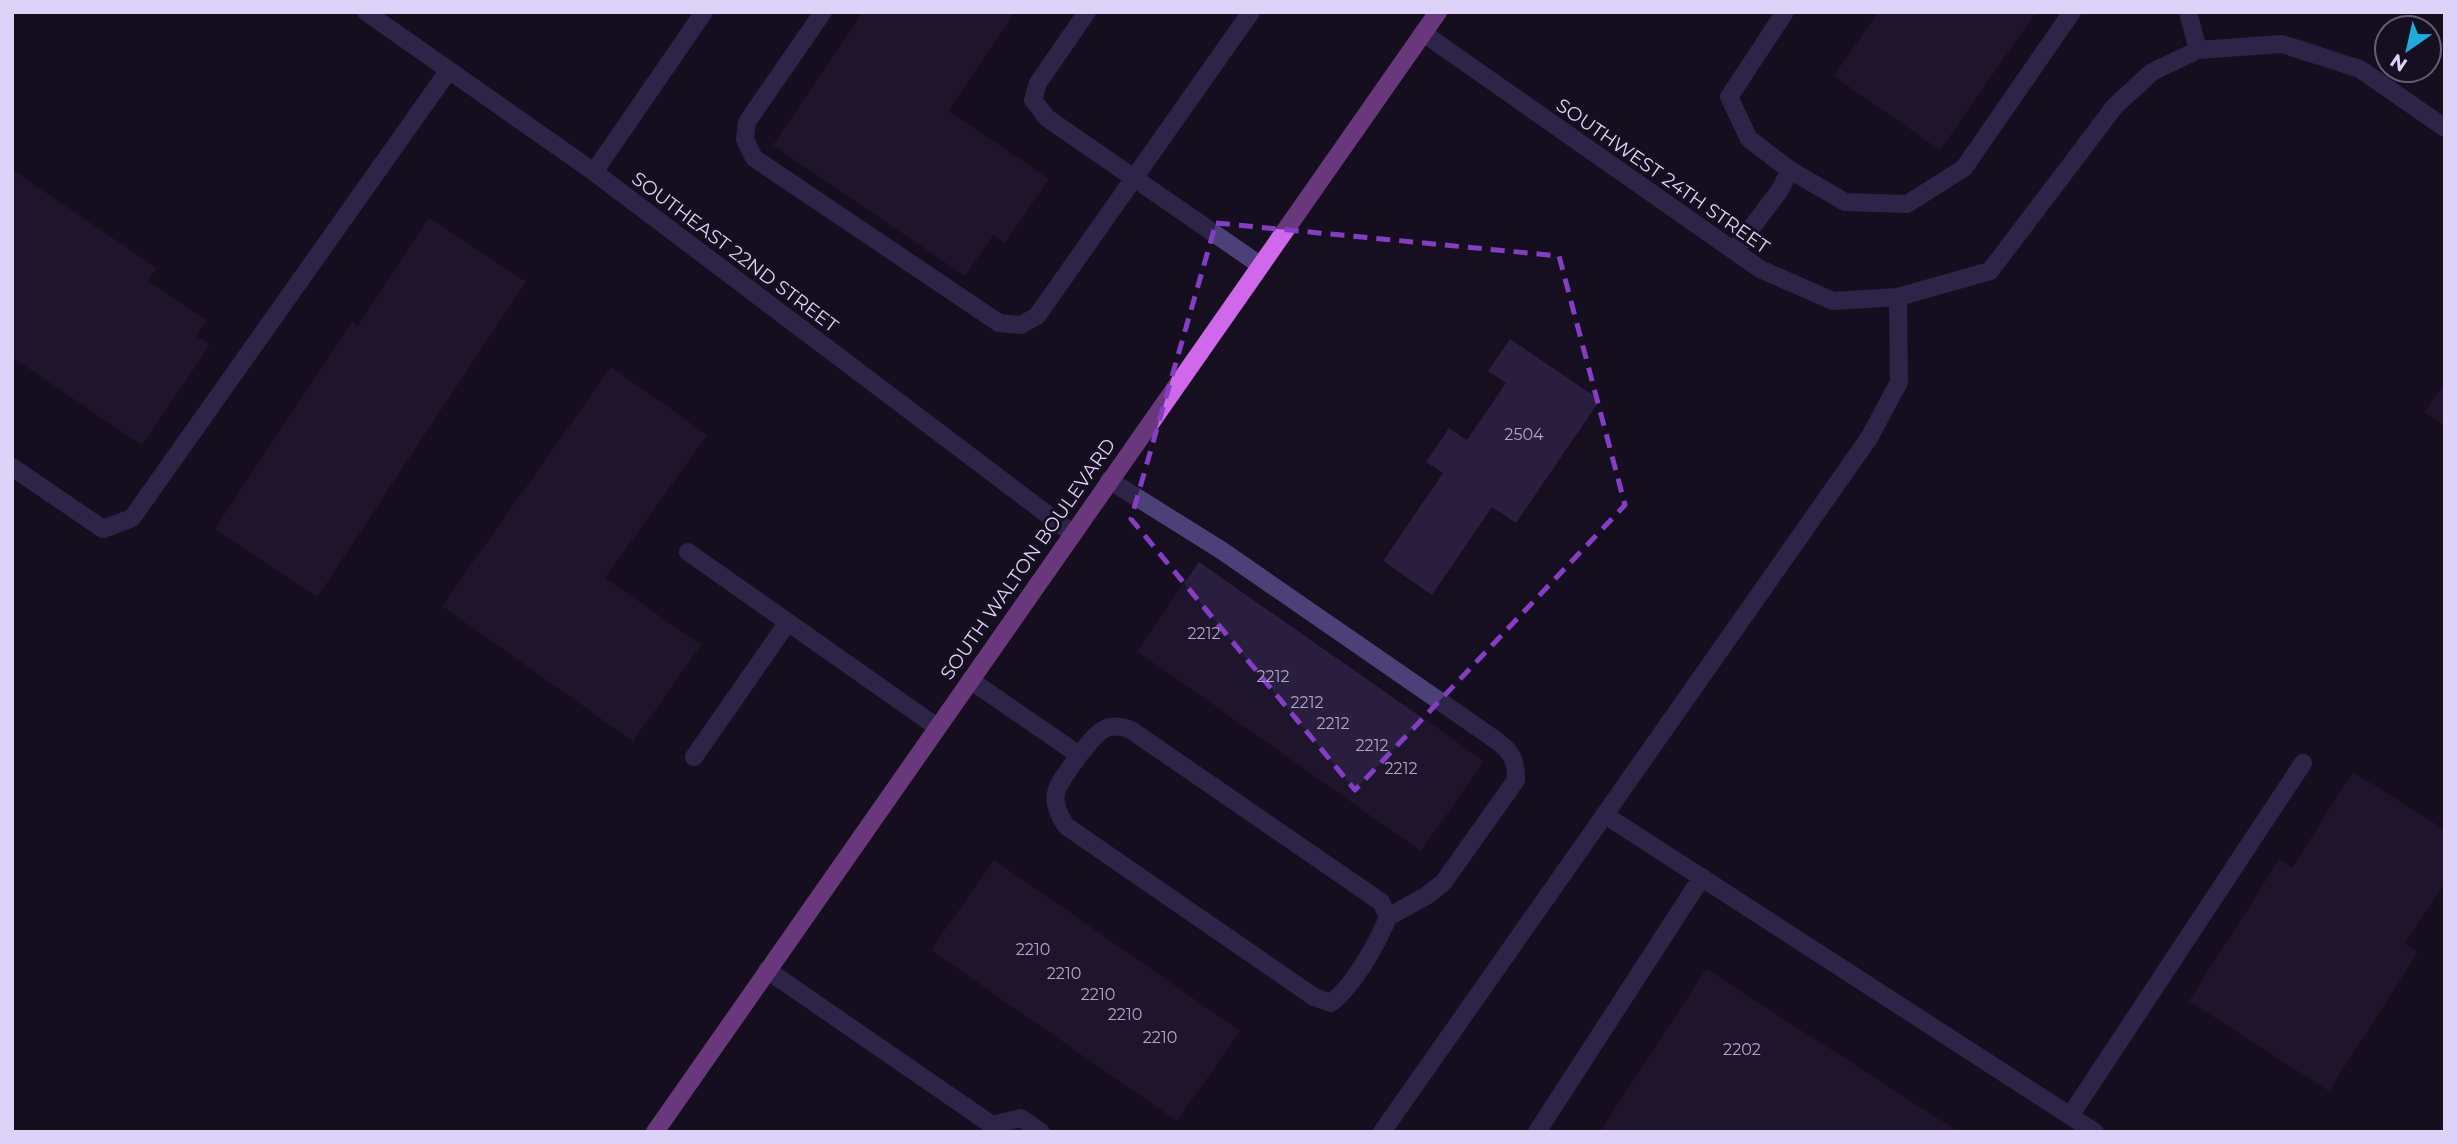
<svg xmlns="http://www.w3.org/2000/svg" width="2457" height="1144" viewBox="0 0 2457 1144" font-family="Montserrat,sans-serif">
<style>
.building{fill:#291e3d}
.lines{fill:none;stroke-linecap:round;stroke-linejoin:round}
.minor{stroke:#4b4078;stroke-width:18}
.major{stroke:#cf68eb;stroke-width:18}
.marked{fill:none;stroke:#853dc5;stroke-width:5;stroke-dasharray:14 9;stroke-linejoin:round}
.labels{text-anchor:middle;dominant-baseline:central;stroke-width:6;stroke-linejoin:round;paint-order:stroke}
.number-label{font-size:16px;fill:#b0a6ca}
.street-label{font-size:19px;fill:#ddd3f9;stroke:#150f1f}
</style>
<rect width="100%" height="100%" fill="#150f1f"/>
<path class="building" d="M 863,12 L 1015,12 L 948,111 L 1049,179 L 1005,243 L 993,235 L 965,276 L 773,145 Z
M 1878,12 L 2036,12 L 1940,150 L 1834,76 Z
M 12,170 L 157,268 L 148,281 L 207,321 L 196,336 L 210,345 L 142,445 L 12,357 Z
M 429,218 L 526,282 L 317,597 L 215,529 L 352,322 L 358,326 Z
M 1510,339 L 1600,400 L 1516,523 L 1492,507 L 1432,595 L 1383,561 L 1443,473 L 1426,462 L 1449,428 L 1467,440 L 1506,383 L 1488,371 Z
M 611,367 L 707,435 L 605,578 L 701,645 L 633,741 L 442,606 Z
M 2445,383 L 2445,426 L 2424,412 Z
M 1199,562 L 1484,761 L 1421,851 L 1137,651 Z
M 2353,772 L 2445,830 L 2445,882 L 2405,944 L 2418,952 L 2329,1091 L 2189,1001 L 2279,860 L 2292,868 Z
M 994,860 L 1240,1031 L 1177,1121 L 931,950 Z
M 1706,969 L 1954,1129 L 1952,1132 L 1600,1132 Z"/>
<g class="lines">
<path class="minor" d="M 366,12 L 594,172 L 1072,533
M 823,12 L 747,122 L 745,139 L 754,158 L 999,323 L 1021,325 L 1037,316 L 1251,12
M 1087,12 L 1038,83 L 1033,100 L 1047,118 L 1260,265
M 2188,12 L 2198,50
M 1423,33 L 1760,269 L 1833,301 L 1898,297 L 1990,271 L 2115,106 L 2152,72 L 2198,50 L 2282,44 L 2360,69 L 2445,128
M 1790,170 L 1845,202 L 1907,204 L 1964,168 L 2072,12
M 594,172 L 704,12
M 1734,251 L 1780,190 L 1790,170 L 1749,139 L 1729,97 L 1785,12
M 12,467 L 103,529 L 132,518 L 449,70
M 1109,480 L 1221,550 L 1480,729 C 1502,745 1517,750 1516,780 L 1443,883 L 1426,896 L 1388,917
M 688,552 L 937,727
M 970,680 L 1079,755 C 1060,784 1044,793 1066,826 L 1314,997 L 1331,1003 C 1353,986 1378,943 1388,917 L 1381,902 L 1131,730 C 1103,719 1096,736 1079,755
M 694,757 L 788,622
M 1605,815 L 2095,1132
M 767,970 L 992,1125 L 995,1132
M 2070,1116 L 2303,763
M 992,1125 L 1021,1118 L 1041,1132
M 1382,1132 L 1869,438 L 1899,382 L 1898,297
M 1537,1132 L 1702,877"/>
<path class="major" d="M 655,1132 L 1438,12"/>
</g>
<path d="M0 0H2457V1144H0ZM 1216,223 L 1559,256 L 1625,505 L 1355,790 L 1131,519 Z" fill="#150f1f" fill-opacity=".55" fill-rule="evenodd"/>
<path class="marked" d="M 1216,223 L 1559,256 L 1625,505 L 1355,790 L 1131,519 Z"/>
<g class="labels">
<g class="number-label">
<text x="1524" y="434">2504</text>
<text x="1204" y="633">2212</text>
<text x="1273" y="676">2212</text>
<text x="1307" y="702">2212</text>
<text x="1333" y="723">2212</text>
<text x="1372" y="745">2212</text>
<text x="1401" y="768">2212</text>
<text x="1033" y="949">2210</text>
<text x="1064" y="973">2210</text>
<text x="1098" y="994">2210</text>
<text x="1125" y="1014">2210</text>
<text x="1160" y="1037">2210</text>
<text x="1742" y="1049">2202</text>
</g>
<g class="street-label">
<text transform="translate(1663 176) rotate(35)">SOUTHWEST 24TH STREET</text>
<text transform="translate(735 252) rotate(37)">SOUTHEAST 22ND STREET</text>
<text transform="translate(1028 559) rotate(-55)">SOUTH WALTON BOULEVARD</text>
</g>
</g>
<rect width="2457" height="1144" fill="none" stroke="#ddd3f9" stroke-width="28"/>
<g transform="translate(2408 49) rotate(214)"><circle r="33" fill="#150f1f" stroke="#655d76" stroke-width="2"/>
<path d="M0-5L12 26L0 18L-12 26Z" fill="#1dabdc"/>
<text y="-10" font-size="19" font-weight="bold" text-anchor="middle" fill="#ddd3f9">N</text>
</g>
</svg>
